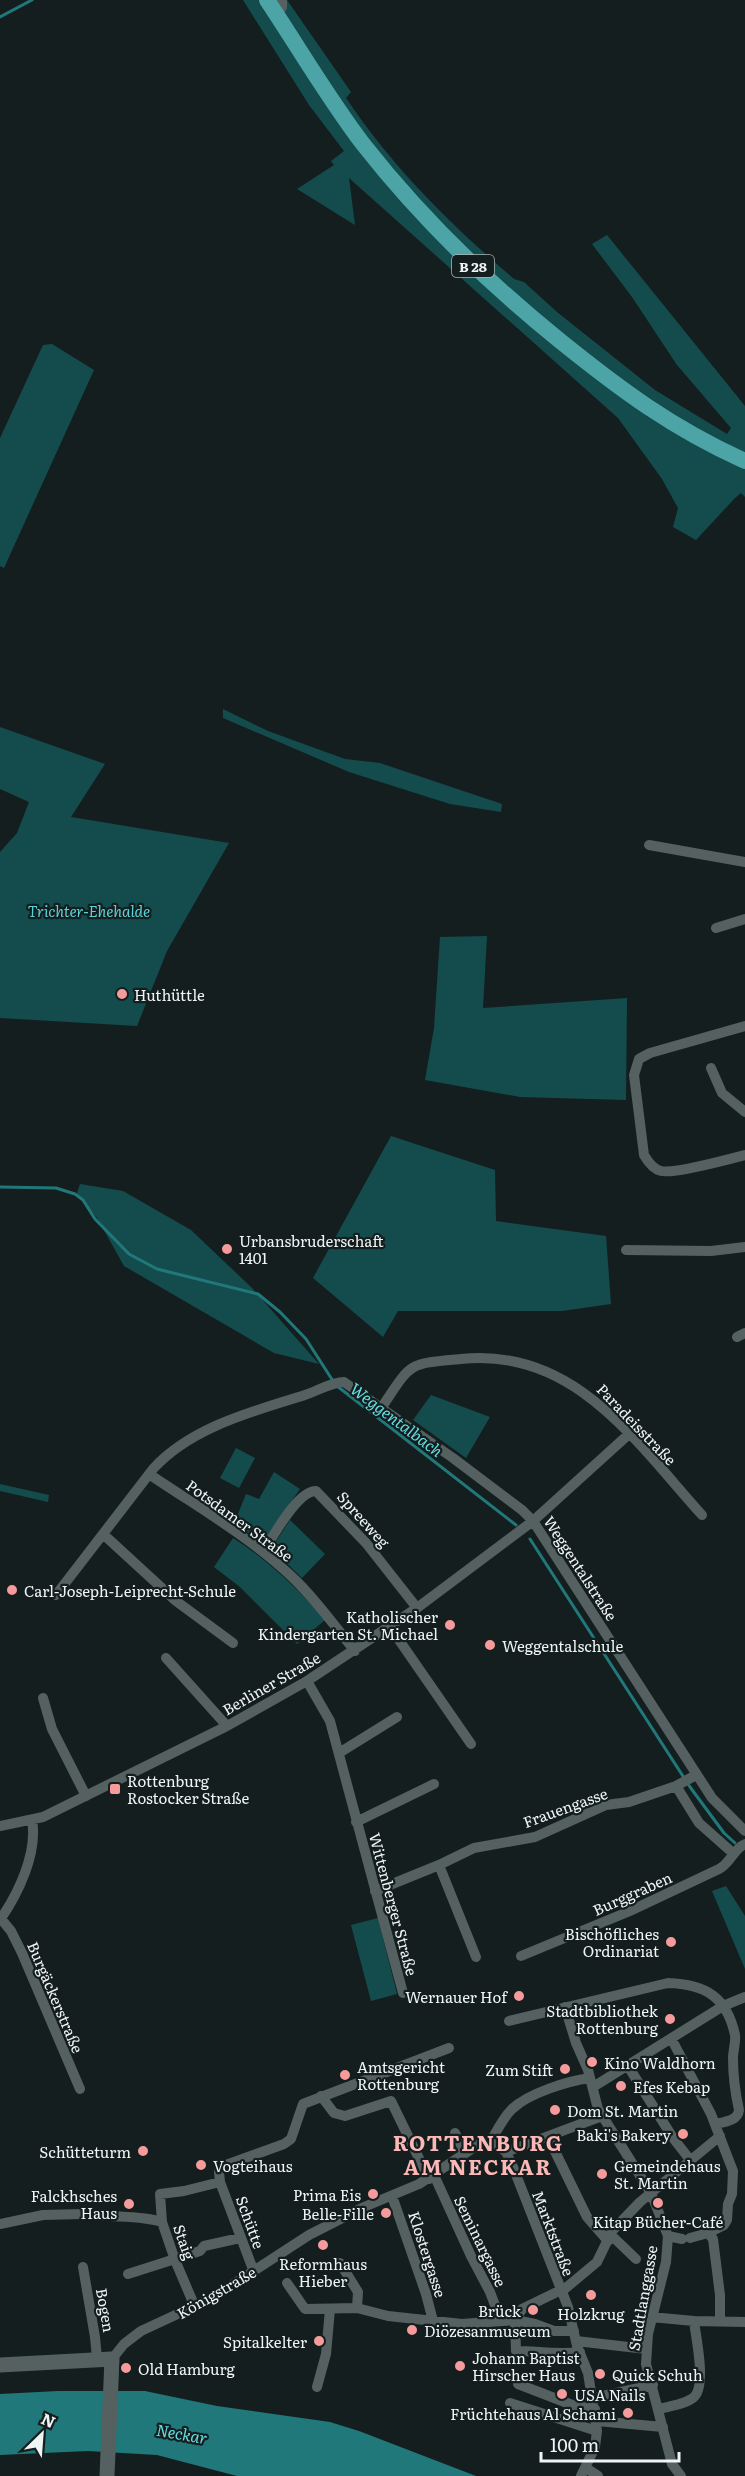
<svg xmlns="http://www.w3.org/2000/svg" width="745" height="2476" viewBox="0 0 745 2476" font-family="Literata,serif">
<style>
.green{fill:#144c4e}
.water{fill:#21787b}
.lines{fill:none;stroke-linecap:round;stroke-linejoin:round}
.stream{stroke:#21787b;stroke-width:3}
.street{stroke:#556060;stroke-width:10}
.secondary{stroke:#556060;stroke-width:15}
.primary{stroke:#4da4a7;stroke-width:16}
.poi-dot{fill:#f59b9c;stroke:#151e1e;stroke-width:2}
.labels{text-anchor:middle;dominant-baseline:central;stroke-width:4.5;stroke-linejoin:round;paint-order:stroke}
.shield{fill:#151e1e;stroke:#aeb4b4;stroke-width:1.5}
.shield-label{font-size:14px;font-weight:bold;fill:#eff5f5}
.park-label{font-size:15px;font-style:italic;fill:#58d4d9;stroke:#151e1e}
.poi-label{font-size:15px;fill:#eff5f5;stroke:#151e1e;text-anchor:start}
.street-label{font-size:15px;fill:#eff5f5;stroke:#151e1e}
.water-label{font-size:16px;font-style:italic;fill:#64dee3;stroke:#151e1e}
.district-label{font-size:21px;font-weight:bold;letter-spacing:1.5px;fill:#fcb7b7;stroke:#151e1e}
</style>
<rect width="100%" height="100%" fill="#151e1e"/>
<path class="green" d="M 243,0 L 287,0 L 351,92 L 346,98 C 394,169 449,223 514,279 L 524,282 L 557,312 L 655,390 L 727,434 L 731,428 L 677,365 L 632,297 L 592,244 L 607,235 L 745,406 L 745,497 L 741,493 L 735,498 L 696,540 L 673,527 L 678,508 L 662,479 L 618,418 L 349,178 L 355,225 L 297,189 L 334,165 L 331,161 L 344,151 L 309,105 Z
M 52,344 L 94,370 L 4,568 L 0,566 L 0,438 L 43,345 Z
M 223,709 L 268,731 L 345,759 L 380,763 L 502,804 L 501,812 L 450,804 L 349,772 L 223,718 Z
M 0,727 L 105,764 L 71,817 L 229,843 L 167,951 L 137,1026 L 0,1018 L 0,852 L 17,833 L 29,802 L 0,789 Z
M 487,936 L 483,1008 L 627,998 L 626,1100 L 520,1097 L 425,1080 L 434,1028 L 440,937 Z
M 391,1136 L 495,1170 L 496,1221 L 606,1236 L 611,1304 L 562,1311 L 398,1311 L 383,1337 L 313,1278 Z
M 80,1184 L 123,1191 L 191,1230 L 252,1288 L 319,1364 L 274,1353 L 124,1266 L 97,1218 L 77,1193 Z
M 431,1395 L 490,1417 L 466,1458 L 413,1420 Z
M 236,1448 L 255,1458 L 239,1488 L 220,1478 Z
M 274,1472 L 300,1489 L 267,1536 L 258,1539 L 234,1524 L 246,1494 L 259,1499 Z
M 0,1484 L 49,1495 L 48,1502 L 0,1491 Z
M 290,1520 L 325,1554 L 302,1578 L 274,1551 L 275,1543 Z
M 233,1538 C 269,1561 297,1588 325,1620 L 297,1644 L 240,1587 L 214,1567 Z
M 726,1886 L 745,1916 L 745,1969 L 712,1891 Z
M 378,1918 L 397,1994 L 371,2001 L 351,1925 Z"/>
<path class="water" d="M 58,2391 L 145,2391 L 217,2406 L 330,2422 L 359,2431 L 476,2476 L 237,2476 L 157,2455 L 88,2451 L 0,2455 L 0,2394 Z"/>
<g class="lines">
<path class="stream" d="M 0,17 L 32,0
M 0,1187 L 56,1188 L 75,1194 L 83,1200 L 95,1219 L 129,1254 L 157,1269 L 258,1294 L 280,1312 L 306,1339 L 333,1381
M 337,1386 L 516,1525
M 530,1539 L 690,1787 L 724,1833 L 735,1843"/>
<path class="street" d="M 277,15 L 282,7 L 282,0
M 649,845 L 745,862
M 716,928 L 745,919
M 745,1026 L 650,1053 L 639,1059 L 634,1075 L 644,1155 C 648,1162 653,1169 661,1171 C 674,1174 730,1159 745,1155
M 711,1068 L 722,1093 L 745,1112
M 626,1250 L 711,1251 L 745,1247
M 737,1337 L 745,1333
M 382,1407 C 412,1362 407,1364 461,1359 C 574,1347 635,1441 702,1515
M 149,1474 C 196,1506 247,1535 289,1574 C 314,1597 334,1625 355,1651
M 103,1534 L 176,1601 L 233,1643
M 263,1552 C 273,1537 297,1491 316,1491 L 366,1543 L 417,1608
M 56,1595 L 153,1469 C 191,1427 254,1411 305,1395 C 317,1391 332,1382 344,1382 L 453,1458 L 522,1510 L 533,1521 L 712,1798 L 745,1831
M 390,1627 L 471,1744
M 166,1658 L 227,1726
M 307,1681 L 330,1721 L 403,1993
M 43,1698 L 52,1729 L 86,1796
M 339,1753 L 397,1717
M 676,1786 L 699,1823 L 734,1854
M 356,1822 L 434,1784
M 0,1826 L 43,1817 L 227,1726 L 307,1681 L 417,1608 L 533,1521 L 629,1434
M 439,1865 L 476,1957
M 375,1891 L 439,1865 L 474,1848 L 535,1837 L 606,1805 L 629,1802 L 676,1786 L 696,1775
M 1,1919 L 11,1931 L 22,1953 L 80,2089
M 0,1920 C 18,1894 38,1853 32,1820
M 521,1956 L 630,1911 L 719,1869 C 731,1863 733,1849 745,1844
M 565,2007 L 576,2043 L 588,2070 L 598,2109 L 651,2193 L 668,2236 L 666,2262 L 648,2334 L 646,2364 L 672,2464 L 681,2476
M 509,2021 L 668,1983 C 705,1984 727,1997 735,2035 C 736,2042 733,2051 733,2058 C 733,2076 735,2092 739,2110 C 738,2121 724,2122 715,2124
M 672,2040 L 711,2114 L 733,2171 L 732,2194 L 728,2204 L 727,2220 L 724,2225 L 708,2233
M 628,2066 L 673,2138 L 691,2161
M 593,2087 L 723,2006 L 745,1997
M 321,2096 L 334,2113 L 345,2116 L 391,2101 L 429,2179
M 455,2133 L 465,2153
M 548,2137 L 587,2217 L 608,2241
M 491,2141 L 506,2152 L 513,2167 L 568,2307 L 577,2346 L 588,2373 L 597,2431 L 595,2447 L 581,2476
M 506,2152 L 602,2116
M 434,2175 L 471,2256 L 490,2292 L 501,2321
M 392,2196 L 426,2294 L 433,2321
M 89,2214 C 113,2218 140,2215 162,2222 L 175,2260 L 195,2307
M 162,2222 L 160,2194 L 184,2191 L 220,2182
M 0,2224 L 43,2215 L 82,2214
M 611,2235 L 636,2259
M 668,2236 L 682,2239
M 690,2238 L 708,2233 L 713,2239 L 720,2295 L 720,2320
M 340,2263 L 358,2292 L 357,2308
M 83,2267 L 95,2337 L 97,2358
M 254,2272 L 220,2182 L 219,2172 L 223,2166 L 284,2144 L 291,2139 L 303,2104 L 449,2048
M 128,2274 L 200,2251 L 204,2246 L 240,2238
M 287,2283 L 305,2309 L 357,2308 L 388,2316 L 462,2324 L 515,2320 L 522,2309 L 561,2290
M 561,2292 L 597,2262 L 612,2231 L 640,2202 L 720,2136
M 651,2317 L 694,2321 L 745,2322
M 574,2331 L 554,2331 L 535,2324 L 515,2320 L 516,2351 C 538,2351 559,2355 580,2352
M 576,2341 L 646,2349
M 112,2359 L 124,2344 L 141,2331 L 212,2298 L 309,2235 L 364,2207 L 419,2184 L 479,2144 L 491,2141 C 497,2130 503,2118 512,2109 C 529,2093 568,2081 590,2078
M 518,2384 L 575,2406 L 595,2409
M 317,2387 L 326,2354 L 330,2309
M 593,2398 L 653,2385
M 510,2403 L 597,2431
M 659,2409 C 669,2406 688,2404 695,2396 C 706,2383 696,2338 694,2321
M 597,2421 L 663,2427
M 586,2468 L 598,2476"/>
<path class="secondary" d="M 0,2365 L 112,2359 L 107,2476"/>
<path class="primary" d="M 267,0 C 299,48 328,98 363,144 C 421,218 486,281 559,340 C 621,390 672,428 745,461"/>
</g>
<g class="poi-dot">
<circle cx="122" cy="994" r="6"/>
<circle cx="227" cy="1249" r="6"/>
<circle cx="12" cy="1590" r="6"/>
<circle cx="450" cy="1625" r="6"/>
<circle cx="490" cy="1645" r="6"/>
<rect x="109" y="1783" width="12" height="12" rx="3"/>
<circle cx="671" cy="1942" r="6"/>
<circle cx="519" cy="1996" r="6"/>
<circle cx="670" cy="2019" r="6"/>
<circle cx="592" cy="2062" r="6"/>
<circle cx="565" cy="2069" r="6"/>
<circle cx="345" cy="2075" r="6"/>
<circle cx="621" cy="2086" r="6"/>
<circle cx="555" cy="2110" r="6"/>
<circle cx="683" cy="2134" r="6"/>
<circle cx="143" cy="2151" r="6"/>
<circle cx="201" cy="2165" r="6"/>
<circle cx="602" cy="2174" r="6"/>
<circle cx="373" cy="2194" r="6"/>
<circle cx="658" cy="2203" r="6"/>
<circle cx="129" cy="2204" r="6"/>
<circle cx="386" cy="2213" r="6"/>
<circle cx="323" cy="2245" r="6"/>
<circle cx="591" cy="2295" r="6"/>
<circle cx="533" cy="2310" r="6"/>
<circle cx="412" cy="2330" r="6"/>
<circle cx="319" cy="2341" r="6"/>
<circle cx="460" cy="2366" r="6"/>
<circle cx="126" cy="2368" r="6"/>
<circle cx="600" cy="2374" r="6"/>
<circle cx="562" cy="2394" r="6"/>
<circle cx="628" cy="2413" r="6"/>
</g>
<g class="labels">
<rect class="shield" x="452" y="255" width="42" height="22" rx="4.5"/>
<g class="shield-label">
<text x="473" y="266">B 28</text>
</g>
<g class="park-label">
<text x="89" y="910">Trichter-Ehehalde</text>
</g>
<g class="poi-label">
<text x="134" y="994">Huthüttle</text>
<text x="239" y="1240">Urbansbruderschaft<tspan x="239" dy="17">1401</tspan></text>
<text x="24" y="1590">Carl-Joseph-Leiprecht-Schule</text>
<text x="438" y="1616" text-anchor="end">Katholischer<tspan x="438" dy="17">Kindergarten St. Michael</tspan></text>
<text x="502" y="1645">Weggentalschule</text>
<text x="127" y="1780">Rottenburg<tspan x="127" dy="17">Rostocker Straße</tspan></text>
<text x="659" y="1933" text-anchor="end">Bischöfliches<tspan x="659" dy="17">Ordinariat</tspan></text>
<text x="507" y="1996" text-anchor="end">Wernauer Hof</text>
<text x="658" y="2010" text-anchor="end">Stadtbibliothek<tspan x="658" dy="17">Rottenburg</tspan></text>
<text x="604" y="2062">Kino Waldhorn</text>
<text x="357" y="2066">Amtsgericht<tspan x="357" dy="17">Rottenburg</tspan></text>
<text x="553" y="2069" text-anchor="end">Zum Stift</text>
<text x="633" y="2086">Efes Kebap</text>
<text x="567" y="2110">Dom St. Martin</text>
<text x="671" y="2134" text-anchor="end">Baki's Bakery</text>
<text x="131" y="2151" text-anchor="end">Schütteturm</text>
<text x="213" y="2165">Vogteihaus</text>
<text x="614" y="2165">Gemeindehaus<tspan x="614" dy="17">St. Martin</tspan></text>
<text x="361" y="2194" text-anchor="end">Prima Eis</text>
<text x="117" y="2195" text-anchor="end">Falckhsches<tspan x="117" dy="17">Haus</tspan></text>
<text x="374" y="2213" text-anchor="end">Belle-Fille</text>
<text x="658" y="2221" text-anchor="middle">Kitap Bücher-Café</text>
<text x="323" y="2263" text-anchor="middle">Reformhaus<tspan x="323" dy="17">Hieber</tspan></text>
<text x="521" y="2310" text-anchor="end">Brück</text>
<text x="591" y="2313" text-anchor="middle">Holzkrug</text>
<text x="424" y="2330">Diözesanmuseum</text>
<text x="307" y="2341" text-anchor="end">Spitalkelter</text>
<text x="472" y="2357">Johann Baptist<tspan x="472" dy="17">Hirscher Haus</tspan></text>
<text x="138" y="2368">Old Hamburg</text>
<text x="612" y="2374">Quick Schuh</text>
<text x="574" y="2394">USA Nails</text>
<text x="616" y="2413" text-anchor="end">Früchtehaus Al Schami</text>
</g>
<g class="street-label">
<text transform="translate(637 1424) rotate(46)">Paradeisstraße</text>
<text transform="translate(364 1519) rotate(48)">Spreeweg</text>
<text transform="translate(240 1520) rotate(36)">Potsdamer Straße</text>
<text transform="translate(581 1568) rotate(57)">Weggentalstraße</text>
<text transform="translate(271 1683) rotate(-30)">Berliner Straße</text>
<text transform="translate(565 1807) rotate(-20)">Frauengasse</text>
<text transform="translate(632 1893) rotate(-24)">Burggraben</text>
<text transform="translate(394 1904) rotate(75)">Wittenberger Straße</text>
<text transform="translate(56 1997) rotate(67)">Burgäckerstraße</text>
<text transform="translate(251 2222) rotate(70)">Schütte</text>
<text transform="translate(554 2233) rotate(69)">Marktstraße</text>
<text transform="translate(481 2241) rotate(64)">Seminargasse</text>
<text transform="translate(185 2242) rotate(71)">Staig</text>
<text transform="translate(428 2254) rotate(72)">Klostergasse</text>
<text transform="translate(216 2292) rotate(-30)">Königstraße</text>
<text transform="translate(642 2298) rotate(-80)">Stadtlanggasse</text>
<text transform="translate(106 2310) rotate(80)">Bogen</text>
</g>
<g class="water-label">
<text transform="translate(397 1419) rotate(37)">Weggentalbach</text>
<text transform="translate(182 2433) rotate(10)">Neckar</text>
</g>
<g class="district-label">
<text x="478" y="2141">ROTTENBURG<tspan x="478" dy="24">AM NECKAR</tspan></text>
</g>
</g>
<g transform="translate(42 2434) rotate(25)" stroke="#151e1e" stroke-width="4.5" paint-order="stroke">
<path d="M0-4.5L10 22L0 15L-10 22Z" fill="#eff5f5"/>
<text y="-9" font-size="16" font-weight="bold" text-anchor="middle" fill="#eff5f5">N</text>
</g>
<path d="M541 2452v9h138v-9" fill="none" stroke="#eff5f5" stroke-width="3"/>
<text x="550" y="2452" font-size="18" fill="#eff5f5" stroke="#151e1e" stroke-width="4.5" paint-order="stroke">100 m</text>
</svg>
